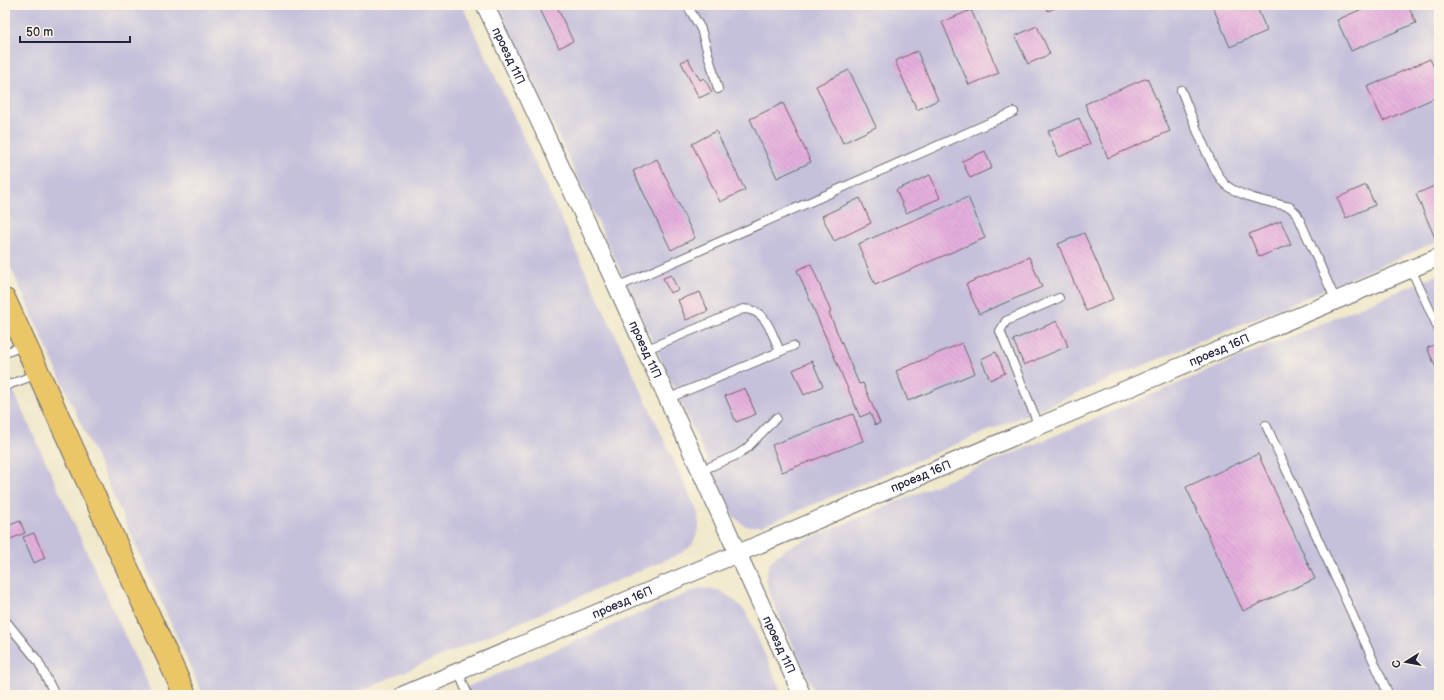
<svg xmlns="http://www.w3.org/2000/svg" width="1444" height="700" viewBox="0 0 1444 700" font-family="'Balsamiq Sans',sans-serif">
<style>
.industrial{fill:#c5c0db}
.building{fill:url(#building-back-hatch)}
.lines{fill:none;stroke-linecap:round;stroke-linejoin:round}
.lane-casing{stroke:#6a676d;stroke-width:10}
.street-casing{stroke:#6a676d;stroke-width:19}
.highway-casing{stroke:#6a676d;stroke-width:24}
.lane{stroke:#fff;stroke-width:8}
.street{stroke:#fff;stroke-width:17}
.highway{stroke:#ebc669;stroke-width:22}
.labels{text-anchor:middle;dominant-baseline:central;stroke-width:3;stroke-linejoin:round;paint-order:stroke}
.street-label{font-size:12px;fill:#22223b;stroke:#fcf5e5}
</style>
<defs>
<pattern id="building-back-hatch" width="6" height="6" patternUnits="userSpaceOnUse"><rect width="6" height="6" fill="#e5afdd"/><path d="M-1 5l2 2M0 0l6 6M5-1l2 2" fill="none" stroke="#c496bf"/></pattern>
</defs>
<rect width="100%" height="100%" fill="#fcf5e5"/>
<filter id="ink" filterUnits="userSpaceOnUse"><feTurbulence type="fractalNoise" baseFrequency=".025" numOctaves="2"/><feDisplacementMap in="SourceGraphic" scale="8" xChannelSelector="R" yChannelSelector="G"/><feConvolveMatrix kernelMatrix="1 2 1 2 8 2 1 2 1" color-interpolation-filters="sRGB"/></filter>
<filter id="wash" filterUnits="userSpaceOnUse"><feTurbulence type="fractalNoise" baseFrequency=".012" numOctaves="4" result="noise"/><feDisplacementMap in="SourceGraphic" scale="16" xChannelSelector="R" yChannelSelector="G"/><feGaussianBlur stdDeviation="0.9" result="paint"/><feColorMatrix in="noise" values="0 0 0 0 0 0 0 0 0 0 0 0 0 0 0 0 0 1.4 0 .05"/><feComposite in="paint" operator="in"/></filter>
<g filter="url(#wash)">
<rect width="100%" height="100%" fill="#f0e8cb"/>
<path class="industrial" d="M 5,5 L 462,5 L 698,513 L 699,529 L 692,545 L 682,553 L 350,695 L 203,695 L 5,255 Z
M 498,5 L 1439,5 L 1439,241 L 762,526 L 745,526 L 733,516 Z
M 1439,274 L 1439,695 L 816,695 L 769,593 L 766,577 L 769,564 L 776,556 L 787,548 Z
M 5,372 L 152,695 L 5,695 Z
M 700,588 L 719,590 L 733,599 L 746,612 L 783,695 L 448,695 Z"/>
<g id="blocks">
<path class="building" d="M 538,5 L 556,5 L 573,41 L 559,48 Z
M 1045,5 L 1062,5 L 1048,11 Z
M 1212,5 L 1256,5 L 1267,31 L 1230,47 Z
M 1371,5 L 1408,5 L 1416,23 L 1351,51 L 1337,20 Z
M 971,10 L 999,73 L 969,85 L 942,22 Z
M 1037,26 L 1050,54 L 1028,64 L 1015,36 Z
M 917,51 L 938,100 L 917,110 L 895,61 Z
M 688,59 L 700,80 L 704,78 L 712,92 L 699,98 L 681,62 Z
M 1430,59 L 1439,78 L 1439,96 L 1383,121 L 1367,87 Z
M 849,70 L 876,127 L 843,143 L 816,86 Z
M 1147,78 L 1170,131 L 1108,158 L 1085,104 Z
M 783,103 L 811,162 L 777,178 L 750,119 Z
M 1079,118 L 1090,144 L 1059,157 L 1048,131 Z
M 716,131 L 745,190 L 720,202 L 692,144 Z
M 985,151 L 992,168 L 970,178 L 962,161 Z
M 657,159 L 695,238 L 671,250 L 633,171 Z
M 930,175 L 940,198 L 906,213 L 896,190 Z
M 1439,184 L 1439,236 L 1435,238 L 1416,194 Z
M 1366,185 L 1375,205 L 1346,218 L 1337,198 Z
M 968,197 L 985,238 L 875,285 L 858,244 Z
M 860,198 L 871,223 L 834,241 L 822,216 Z
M 1281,221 L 1291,244 L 1259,257 L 1249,234 Z
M 1084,233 L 1113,299 L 1086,311 L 1058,244 Z
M 1029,257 L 1042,287 L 979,314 L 966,284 Z
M 811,264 L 831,312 L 829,313 L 859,384 L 863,383 L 880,423 L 875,425 L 870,413 L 860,417 L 797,270 Z
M 671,275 L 678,290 L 670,293 L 663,278 Z
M 700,292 L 708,311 L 686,320 L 678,300 Z
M 1057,321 L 1068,346 L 1024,365 L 1013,340 Z
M 962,343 L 975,373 L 908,401 L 896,371 Z
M 1439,343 L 1439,374 L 1427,348 Z
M 996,352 L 1005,373 L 990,380 L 981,359 Z
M 812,361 L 823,386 L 804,395 L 793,370 Z
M 745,388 L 756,414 L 736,422 L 725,396 Z
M 853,414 L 863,441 L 782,472 L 772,445 Z
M 1258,454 L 1315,579 L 1243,611 L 1186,487 Z
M 20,521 L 25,533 L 8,540 L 5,527 Z
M 34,533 L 45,558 L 34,563 L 23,537 Z
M 5,684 L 10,695 L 5,695 Z"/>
</g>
</g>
<g filter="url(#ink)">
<use href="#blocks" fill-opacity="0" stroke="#6a676d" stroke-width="1"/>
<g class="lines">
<g class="lane-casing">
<path id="lane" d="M 687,5 L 701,29 L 718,89
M 1181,90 C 1189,109 1213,176 1227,186 C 1244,198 1270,202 1290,207 L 1297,214 L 1336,301
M 1411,269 L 1439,330
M 617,287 L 1014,112
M 645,350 L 743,309 C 767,309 771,333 780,351
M 5,353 L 25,345
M 5,386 L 38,374
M 667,399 L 793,346
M 1266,425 L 1389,695
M 1039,426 L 1000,331 L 1006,321 L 1059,298
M 700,471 L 737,455 L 747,448 L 776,418
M 5,620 L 38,661 L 55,695
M 458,671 L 468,695"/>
</g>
<g class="street-casing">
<g id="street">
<path id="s1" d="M 485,5 L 617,287 L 802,695"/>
<path id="s2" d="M 403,695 L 1439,257"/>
</g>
</g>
<g class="highway-casing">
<path id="highway" d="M 5,300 L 185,695"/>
</g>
<use href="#lane" class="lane"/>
<use href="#street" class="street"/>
<use href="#highway" class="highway"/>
</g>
</g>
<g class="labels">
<g class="street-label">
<text stroke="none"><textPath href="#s1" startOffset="56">проезд 11П</textPath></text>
<text stroke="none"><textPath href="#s1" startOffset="380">проезд 11П</textPath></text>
<text stroke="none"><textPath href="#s2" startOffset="886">проезд 16П</textPath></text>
<text stroke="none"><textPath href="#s2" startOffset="562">проезд 16П</textPath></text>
<text stroke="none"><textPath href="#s2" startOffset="238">проезд 16П</textPath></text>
<text stroke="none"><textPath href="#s1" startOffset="704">проезд 11П</textPath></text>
</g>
</g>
<rect width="1444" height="700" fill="none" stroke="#fcf5e5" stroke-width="20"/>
<g transform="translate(1406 662) rotate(259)" stroke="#fcf5e5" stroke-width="3" paint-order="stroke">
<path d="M0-3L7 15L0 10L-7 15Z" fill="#22223b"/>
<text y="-6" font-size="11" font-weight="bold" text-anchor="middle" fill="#22223b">С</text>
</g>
<path d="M20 36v6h110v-6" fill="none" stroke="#22223b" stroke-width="2"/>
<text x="26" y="36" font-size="12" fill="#22223b" stroke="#fcf5e5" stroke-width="3" paint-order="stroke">50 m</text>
</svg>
